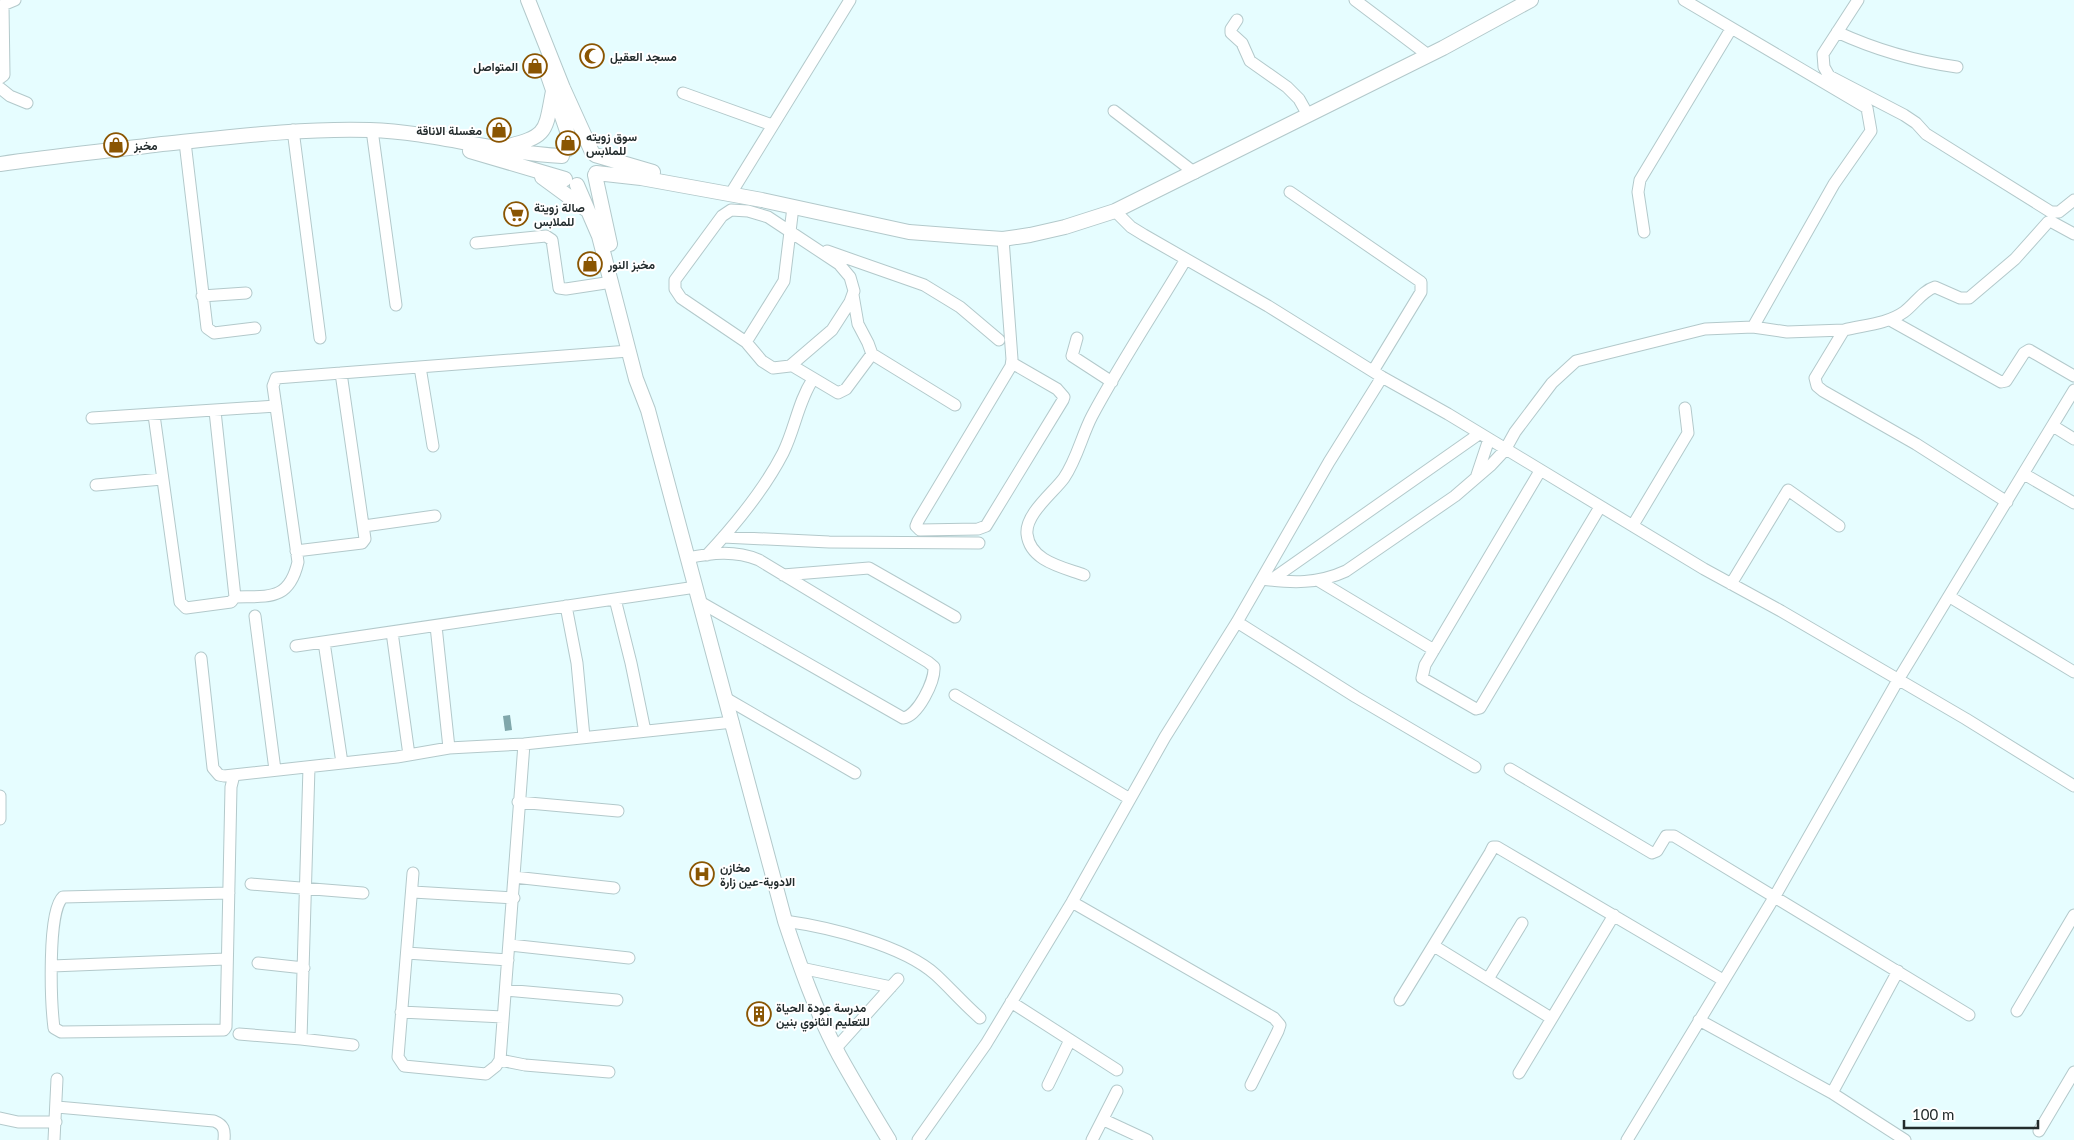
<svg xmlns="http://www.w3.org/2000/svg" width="2074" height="1140" viewBox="0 0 2074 1140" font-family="Lato,Vazirmatn,sans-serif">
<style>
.water{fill:#80a7ab}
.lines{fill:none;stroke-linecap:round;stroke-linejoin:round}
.minor-casing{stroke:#b3c9cb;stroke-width:13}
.major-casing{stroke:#b3c9cb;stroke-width:16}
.minor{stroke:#fff;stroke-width:11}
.major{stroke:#fff;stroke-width:14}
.labels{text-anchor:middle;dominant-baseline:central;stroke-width:4;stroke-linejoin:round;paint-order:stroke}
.poi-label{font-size:12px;font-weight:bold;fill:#232c2d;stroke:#fff;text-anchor:start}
</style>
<rect width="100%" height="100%" fill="#e6fdff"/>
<path class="water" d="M 510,715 L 512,730 L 505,731 L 503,716 Z"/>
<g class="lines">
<g class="minor-casing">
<path id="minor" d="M 1355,0 L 1428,55
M 1684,0 L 1867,108 L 1871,131 L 1834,184 L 1753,327 L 1787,332 L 1844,330
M 1858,0 L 1823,54 L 1824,67 L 1829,76 L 1904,115 L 1916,123 L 1926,134 L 2051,212 L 2059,212 L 2074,200
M 1237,20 L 1231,29 L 1231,33 L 1242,43 L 1250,61 L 1287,87 L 1299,99 L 1308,115
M 1837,32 C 1876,50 1914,61 1957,67
M 0,78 L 4,75 L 3,5 L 15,0
M 0,88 L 10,96 L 27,103
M 683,93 L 772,125
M 1114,111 L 1195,173
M 293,130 L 320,338
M 372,130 L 396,305
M 185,142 L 207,328 L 214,333 L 255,328
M 733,190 L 850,0
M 1290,192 L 1421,282 L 1421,292 L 1373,371
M 731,210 L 748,211 L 768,217 L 839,264 L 850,277 L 854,291 L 850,302 L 832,330 L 790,366 L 773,368 L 762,361 L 746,342 L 681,298 L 675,289 L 675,280 L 722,216 Z
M 1115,211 L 1131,227 L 1144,235 L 1268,306 L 1382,377 L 1448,414 L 1704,569 L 1781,611 L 1966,719 L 2074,786
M 1644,232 L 1638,192 L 1640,180 L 1731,29
M 1003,239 L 1012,359 L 1011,366 L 918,521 L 916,526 L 920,530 L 978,529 L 986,526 L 1063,400 L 1064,397 L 1057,389 L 1012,363
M 476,243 L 546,236 L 552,240 L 559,288 L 566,289 L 612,282
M 827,251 L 924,285 L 960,307 L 999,340
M 202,296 L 246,293
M 1890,320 L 2001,382 L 2006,381 L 2024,353 L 2029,350 L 2074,376
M 1077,338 L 1072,356 L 1112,382
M 746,342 L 784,281 L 793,207
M 872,354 L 955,405
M 791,365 L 838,393 L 846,389 L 872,354 L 868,343 L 858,324 L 853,295
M 420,367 L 433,446
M 154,415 L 180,602 L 186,608 L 231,602 L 235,597 L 215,411
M 92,418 L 276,406
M 2053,426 L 2074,439
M 1540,471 L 1425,665 L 1422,678 L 1476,709 L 1480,708 L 1600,507
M 2024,474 L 2074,503
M 1476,478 L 1489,439
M 96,485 L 162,479
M 2007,502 L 1916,444 L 1823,391 L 1817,386 L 1815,378 L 1844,330 C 1864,325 1887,324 1904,312 C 1915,304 1922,291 1935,287 L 1960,298 L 1969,298 L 2015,259 L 2048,222 L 2052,222 L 2074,234
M 1633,525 L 1688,433 L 1685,408
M 364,526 L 435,516
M 723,537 L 829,542 L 979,543
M 296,551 L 362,543 L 365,539 L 341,373
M 707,555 C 735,525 764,490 783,453 C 795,429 798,402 813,379
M 687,558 C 712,553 734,550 759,560 L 928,662 L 934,667 C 935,681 918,716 903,718 L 700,602
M 783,575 L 869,568 L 955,617
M 1084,575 C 1062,567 1030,561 1027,534 C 1025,514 1054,492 1064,478 C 1077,459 1082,435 1092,416 C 1121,362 1155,311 1186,259
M 1262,579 C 1292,583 1318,584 1346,571 L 1455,496 L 1491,465 L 1505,450 L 1515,432 L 1552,383 L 1576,361 L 1705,329 L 1753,327
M 1271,580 L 1479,434
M 1319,581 L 1434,650
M 1731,584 L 1788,490 L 1839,526
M 235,597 C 269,596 289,601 298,562 L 273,386 L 276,378 L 629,351
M 1950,597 L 2074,672
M 615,599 L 631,663 L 645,731
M 566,606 L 577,663 L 584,737
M 255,616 L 275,770
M 1237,622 L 1356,697 L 1475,767
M 436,626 L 449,748
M 392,632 L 409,755
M 324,642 L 342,763
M 296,646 L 696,587
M 201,658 L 213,768 L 219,775 L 224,776 L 397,757 L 449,748 L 524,744 L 733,722
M 955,695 L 1130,799
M 727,699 L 855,773
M 524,744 L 500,1060 L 525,1065 L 609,1072
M 1510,769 L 1652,853 L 1657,851 L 1666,836 L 1674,836 L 1969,1015
M 0,796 L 0,819
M 518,802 L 618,811
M 413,873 L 398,1057 L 404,1066 L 486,1074 L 496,1066 L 500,1060
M 514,877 L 614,888
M 251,884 L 363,893
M 413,892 L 514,898
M 229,893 L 63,897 C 47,911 51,1004 54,1028 L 61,1032 L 224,1030 L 226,1027 L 231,787 L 234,775
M 1072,902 L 1274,1018 L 1280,1025 L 1278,1031 L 1251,1085
M 785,921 C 828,927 903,945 936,975 C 951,989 964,1004 980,1018
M 510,945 L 629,958
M 1434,946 L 1551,1018
M 407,953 L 508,960
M 258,963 L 304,968
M 52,966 L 226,959
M 801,968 L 891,987
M 1488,979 L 1522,923
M 506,990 L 617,1000
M 1400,1000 L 1490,853 L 1493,847 L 1497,847 L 1723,980
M 1011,1002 L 1117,1070
M 2017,1011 L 2074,915
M 401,1012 L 503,1017
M 1699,1020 L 1832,1093 L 1905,1140
M 239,1034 L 301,1039 L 309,767
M 301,1039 L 353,1045
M 836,1048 L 898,979
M 1519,1073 L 1614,915
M 1048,1085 L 1070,1040
M 1832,1093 L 1898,971
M 57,1107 L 214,1121 C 224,1125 225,1130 224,1140
M 0,1118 L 18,1122 L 56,1122
M 1104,1120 L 1147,1140
M 2039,1131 L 2074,1072
M 54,1140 L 57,1079
M 918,1140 L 986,1044 L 1072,902 L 1165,737 L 1237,622 L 1329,462 L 1382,377
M 1092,1140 L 1117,1091
M 1627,1140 L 1775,896 L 1898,680 L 2074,390"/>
</g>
<g class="major-casing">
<path id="major" d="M 528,0 L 563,88 L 592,152
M 544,64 L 567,131 L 568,149
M 505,147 C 548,136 545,133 553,91
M 470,151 L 565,179
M 595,155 L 653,172
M 0,164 C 54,156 108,151 162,144 C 231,137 300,128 370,130 C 435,132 497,153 562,156
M 596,173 L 641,178 L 762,200 L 909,232 L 974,237 L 1003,239 L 1030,235 L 1065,227 L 1115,211 L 1443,48 L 1531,0
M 595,175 L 610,244
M 542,177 L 587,210
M 577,185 L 599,236 L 636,379 L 648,410 L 785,921 C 800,966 816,1012 839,1055 C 855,1084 872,1112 889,1140"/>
</g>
<use href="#minor" class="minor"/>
<use href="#major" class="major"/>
</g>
<defs>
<g id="mosque-ring" transform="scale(1.25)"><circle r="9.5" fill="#fff" stroke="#8a5502" stroke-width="1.5"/><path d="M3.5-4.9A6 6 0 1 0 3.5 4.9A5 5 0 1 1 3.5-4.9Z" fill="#8a5502"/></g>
<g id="shop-ring" transform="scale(1.25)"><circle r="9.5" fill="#fff" stroke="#8a5502" stroke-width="1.5"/><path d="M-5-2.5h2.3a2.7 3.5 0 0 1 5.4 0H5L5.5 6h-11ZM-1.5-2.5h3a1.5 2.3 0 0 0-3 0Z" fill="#8a5502"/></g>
<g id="supermarket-ring" transform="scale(1.25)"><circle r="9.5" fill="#fff" stroke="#8a5502" stroke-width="1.5"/><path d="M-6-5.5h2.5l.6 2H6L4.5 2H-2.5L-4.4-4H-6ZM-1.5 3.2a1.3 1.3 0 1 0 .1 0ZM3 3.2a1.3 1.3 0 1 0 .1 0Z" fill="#8a5502"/></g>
<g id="hospital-ring" transform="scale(1.25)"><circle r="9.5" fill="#fff" stroke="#8a5502" stroke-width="1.5"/><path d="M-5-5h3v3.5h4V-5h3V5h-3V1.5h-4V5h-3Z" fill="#8a5502"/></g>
<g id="building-ring" transform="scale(1.25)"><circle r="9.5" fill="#fff" stroke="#8a5502" stroke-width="1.5"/><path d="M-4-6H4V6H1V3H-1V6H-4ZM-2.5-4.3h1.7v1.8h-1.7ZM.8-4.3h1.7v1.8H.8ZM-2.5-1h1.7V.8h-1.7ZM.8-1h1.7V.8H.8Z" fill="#8a5502"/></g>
</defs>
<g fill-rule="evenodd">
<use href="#mosque-ring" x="592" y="56"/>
<use href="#shop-ring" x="535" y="66"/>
<use href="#shop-ring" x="499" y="130"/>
<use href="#shop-ring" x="568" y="143"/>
<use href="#shop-ring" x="116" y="145"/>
<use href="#supermarket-ring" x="516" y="214"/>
<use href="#shop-ring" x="590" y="264"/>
<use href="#hospital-ring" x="702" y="874"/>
<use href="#building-ring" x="759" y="1014"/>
</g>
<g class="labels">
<g class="poi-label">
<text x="610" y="56">مسجد العقيل</text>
<text x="518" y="66" text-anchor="end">المتواصل</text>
<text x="482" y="130" text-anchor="end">مغسلة الاناقة</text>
<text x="586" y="136">سوق زويته<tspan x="586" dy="14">للملابس</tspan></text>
<text x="134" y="145">مخبز</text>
<text x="534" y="207">صالة زويتة<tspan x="534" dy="14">للملابس</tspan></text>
<text x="608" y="264">مخبز النور</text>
<text x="720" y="867">مخازن<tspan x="720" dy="14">الادوية-عين زارة</tspan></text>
<text x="776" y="1007">مدرسة عودة الحياة<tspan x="776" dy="14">للتعليم الثانوي بنين</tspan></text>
</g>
</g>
<path d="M1904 1120v8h134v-8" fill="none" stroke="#232c2d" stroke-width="2.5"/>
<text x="1912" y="1120" font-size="15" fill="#232c2d" stroke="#ffffff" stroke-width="4" paint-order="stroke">100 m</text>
</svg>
